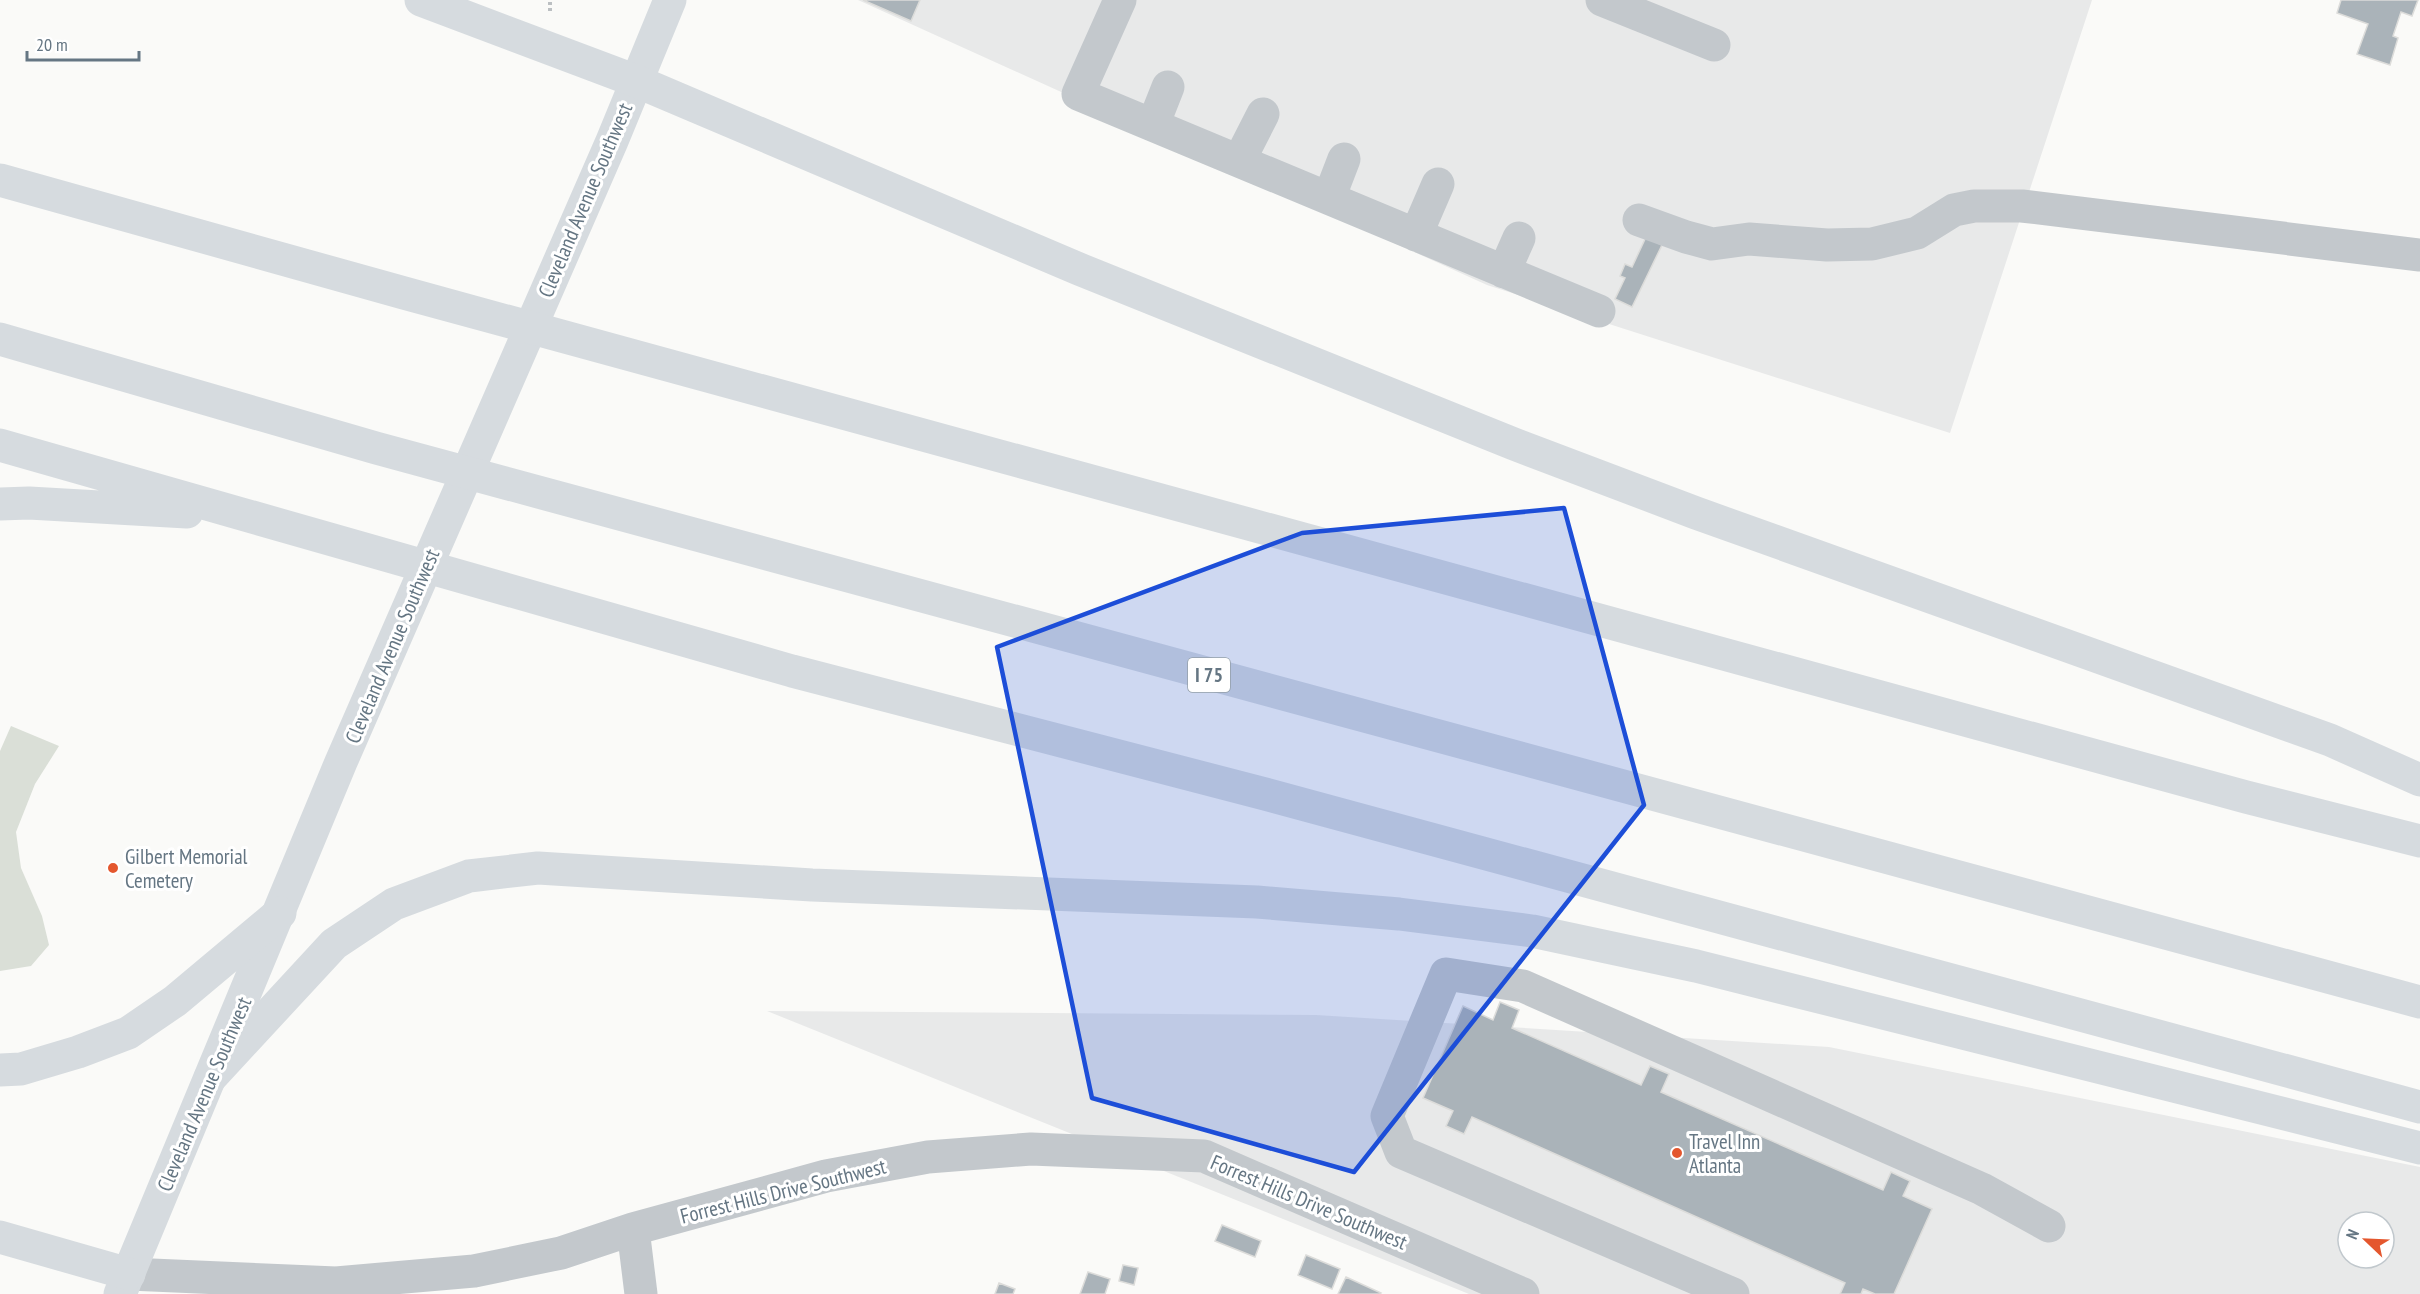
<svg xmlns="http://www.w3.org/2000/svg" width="2420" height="1294" viewBox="0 0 2420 1294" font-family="'PT Sans Narrow',sans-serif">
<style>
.built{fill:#e8e9e9;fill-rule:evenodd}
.green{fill:#dadfd7}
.building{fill:#aab3b9;stroke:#dcdcda;stroke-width:1.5}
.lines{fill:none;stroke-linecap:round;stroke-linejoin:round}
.path{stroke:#bbbfc2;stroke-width:4;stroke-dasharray:3 3;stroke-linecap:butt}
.minor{stroke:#c3c8cc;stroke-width:33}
.major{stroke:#d6dbdf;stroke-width:33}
.highway{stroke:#d6dbdf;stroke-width:33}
.marked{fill:#1d4ed8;fill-opacity:0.2;stroke:#1d4ed8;stroke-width:4.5;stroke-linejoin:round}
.poi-dot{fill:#e4572e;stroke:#fff;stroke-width:2}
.labels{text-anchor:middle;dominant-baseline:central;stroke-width:6;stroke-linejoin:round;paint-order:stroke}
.shield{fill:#fff;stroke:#939fa8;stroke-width:1.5}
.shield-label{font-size:20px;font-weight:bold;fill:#657683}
.street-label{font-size:21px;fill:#657683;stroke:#fff}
.poi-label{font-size:21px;fill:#657683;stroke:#fff;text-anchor:start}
</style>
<rect width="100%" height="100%" fill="#fafaf8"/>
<path class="built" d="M 858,0 L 2092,0 L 1950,433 L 1487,285 Z
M 767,1011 L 1316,1015 L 1829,1047 L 2420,1167 L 2420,1294 L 1469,1294 ZM 2348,1222 L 2384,1222 L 2384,1258 L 2348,1258 Z"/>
<path class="green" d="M 11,726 L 59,746 L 35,784 L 16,832 L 21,868 L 42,916 L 49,945 L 31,966 L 0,971 L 0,751 Z"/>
<path class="building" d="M 863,0 L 920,0 L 911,21 Z
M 2341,0 L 2418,0 L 2412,16 L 2401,12 L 2393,36 L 2398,38 L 2390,65 L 2357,54 L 2368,24 L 2337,13 Z
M 1646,237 L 1662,245 L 1632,307 L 1615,299 L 1625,278 L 1620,276 L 1625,264 L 1632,267 Z
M 1500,1002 L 1519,1010 L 1512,1028 L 1641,1085 L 1650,1066 L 1669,1074 L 1661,1092 L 1883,1190 L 1891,1172 L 1910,1181 L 1903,1196 L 1932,1209 L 1894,1294 L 1875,1294 L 1863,1289 L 1861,1294 L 1840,1294 L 1845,1283 L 1472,1117 L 1464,1134 L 1446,1126 L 1453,1111 L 1423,1098 L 1463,1006 L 1493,1020 Z
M 1222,1225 L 1261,1241 L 1255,1257 L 1215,1241 Z
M 1306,1255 L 1340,1269 L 1332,1289 L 1298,1275 Z
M 1123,1265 L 1138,1268 L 1134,1285 L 1119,1281 Z
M 1088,1272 L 1110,1279 L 1105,1294 L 1080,1294 Z
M 1346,1277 L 1381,1293 L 1380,1294 L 1338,1294 Z
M 999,1283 L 1015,1289 L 1013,1294 L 995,1294 Z"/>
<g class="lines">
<path class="path" d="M 550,11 L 550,0"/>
<path class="minor" d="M 1120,0 L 1078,94 L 1599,311
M 1602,0 L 1714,45
M 1153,125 L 1168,87
M 1239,161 L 1263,114
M 1329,198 L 1344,159
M 1639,220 L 1686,237 L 1712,244 L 1749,239 L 1827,245 L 1872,244 L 1917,233 L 1954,210 L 1974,206 L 2022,206 L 2420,255
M 1416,235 L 1438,184
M 1504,272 L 1519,238
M 633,1229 L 641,1294
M 129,1274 L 336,1283 L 474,1271 L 561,1253 L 633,1229 L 826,1176 L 928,1157 L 1031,1149 L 1204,1156 L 1523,1294
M 1733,1294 L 1401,1152 L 1387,1116 L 1446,974 L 1523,986 L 1982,1189 L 2049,1226"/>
<path class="major" d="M 120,1294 L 341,762 L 612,141 L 670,0"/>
<path class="highway" d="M 421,0 L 636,81 L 1079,269 L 1514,444 L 1696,513 L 2330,740 L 2420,780
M 0,180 L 404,293 L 2246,797 L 2420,841
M 0,339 L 376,448 L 2420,1002
M 0,445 L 792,671 L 1265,794 L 2420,1107
M 0,504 L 29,503 L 187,512
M 0,1070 L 21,1069 L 78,1052 L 128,1033 L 175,1001 L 280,913
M 210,1078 L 334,944 L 394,904 L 469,876 L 538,868 L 812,885 L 1257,902 L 1399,914 L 1532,931 L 1696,966 L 2420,1148
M 0,1237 L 129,1274"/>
</g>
<path class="marked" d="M 1564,508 L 1644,805 L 1354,1172 L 1092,1098 L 997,647 L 1302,533 Z"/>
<g class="poi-dot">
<circle cx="113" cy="868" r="6"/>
<circle cx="1677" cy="1153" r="6"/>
</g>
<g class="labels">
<rect class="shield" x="1188" y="658" width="42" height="34" rx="4.5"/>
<g class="shield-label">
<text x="1209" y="675">I 75</text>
</g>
<g class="street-label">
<text transform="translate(585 200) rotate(-67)">Cleveland Avenue Southwest</text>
<text transform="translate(392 646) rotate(-67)">Cleveland Avenue Southwest</text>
<text transform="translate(204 1094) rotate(-67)">Cleveland Avenue Southwest</text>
<text transform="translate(783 1191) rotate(-14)">Forrest Hills Drive Southwest</text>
<text transform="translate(1309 1202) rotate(23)">Forrest Hills Drive Southwest</text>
</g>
<g class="poi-label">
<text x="125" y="856">Gilbert Memorial<tspan x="125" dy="24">Cemetery</tspan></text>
<text x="1689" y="1141">Travel Inn<tspan x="1689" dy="24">Atlanta</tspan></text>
</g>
</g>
<g transform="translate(2366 1240) rotate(293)"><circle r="28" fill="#ffffff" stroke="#c1c8cd" stroke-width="1.5"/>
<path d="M0-4.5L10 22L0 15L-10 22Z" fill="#e4572e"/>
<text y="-9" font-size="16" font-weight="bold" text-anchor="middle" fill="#657683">N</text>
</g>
<path d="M27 51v9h112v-9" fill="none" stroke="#657683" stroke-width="3"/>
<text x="36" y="51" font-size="18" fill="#657683" stroke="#ffffff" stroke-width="4.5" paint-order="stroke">20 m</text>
</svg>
